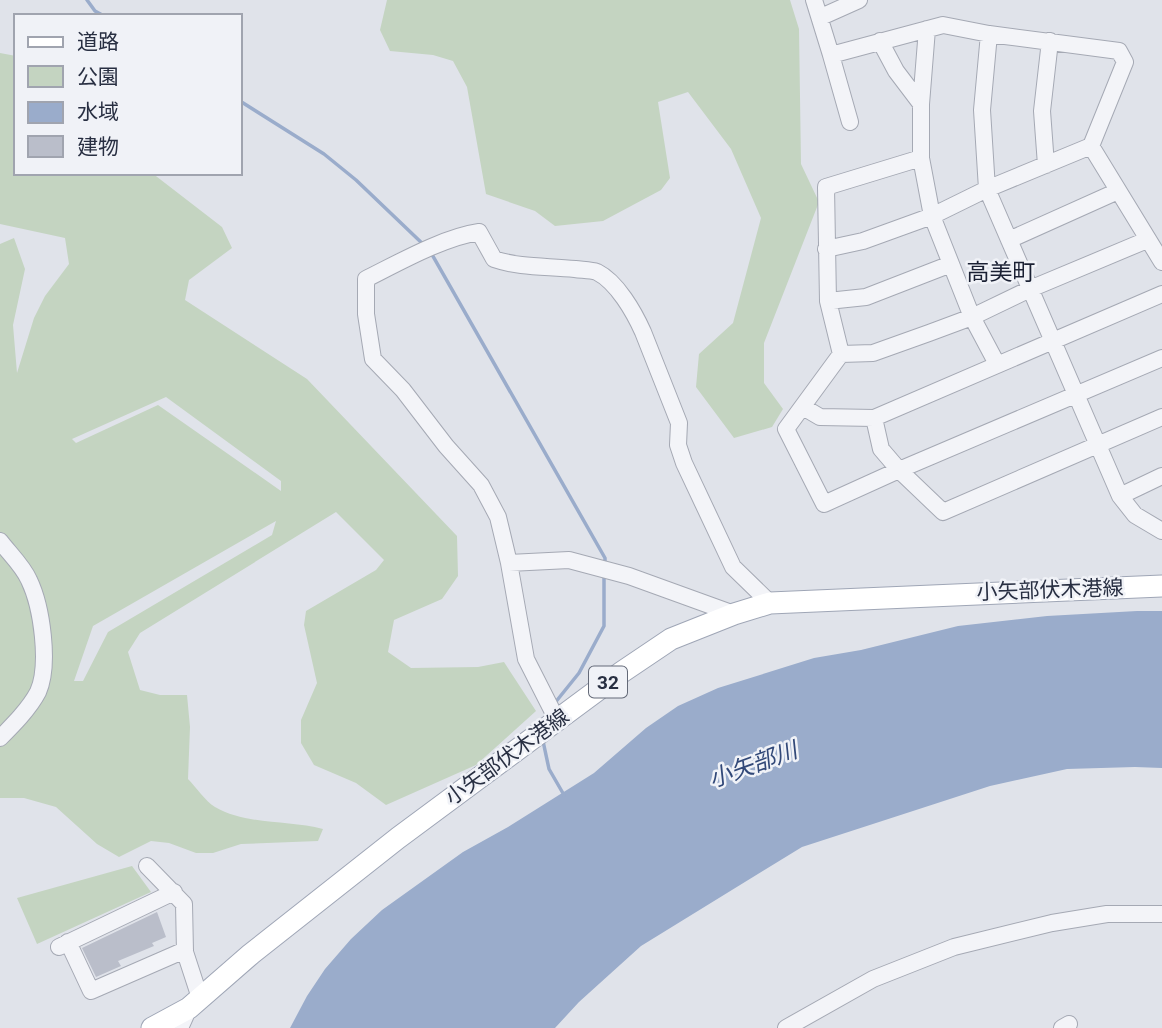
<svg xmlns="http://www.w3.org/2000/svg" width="1162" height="1028" viewBox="0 0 1162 1028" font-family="Roboto,'Noto Sans JP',sans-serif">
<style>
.green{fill:#c4d4c1;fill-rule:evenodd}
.water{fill:#9aaccb}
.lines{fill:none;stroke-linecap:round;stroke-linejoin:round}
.stream{stroke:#9aaccb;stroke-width:3.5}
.building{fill:#babeca}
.minor-casing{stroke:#a5a9b4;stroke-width:18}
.major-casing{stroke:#9fa6b6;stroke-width:23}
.minor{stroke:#f3f4f8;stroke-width:16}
.major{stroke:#fff;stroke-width:21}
.labels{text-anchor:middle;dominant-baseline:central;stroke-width:5;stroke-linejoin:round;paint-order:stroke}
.shield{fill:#f0f2f7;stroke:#646a78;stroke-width:2}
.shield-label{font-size:19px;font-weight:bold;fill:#282f42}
.street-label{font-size:21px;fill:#282f42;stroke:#f0f2f7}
.neighbourhood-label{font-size:23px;fill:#1a2033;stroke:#f0f2f7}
.water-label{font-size:23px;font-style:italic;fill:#314878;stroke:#f0f2f7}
</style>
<rect width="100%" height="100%" fill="#e0e3ea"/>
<path class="green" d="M 387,0 L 790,0 L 799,29 L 801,164 L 819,202 L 764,343 L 764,383 L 783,409 L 772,427 L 734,438 L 696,387 L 699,354 L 733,323 L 761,218 L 731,149 L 688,92 L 658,102 L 670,178 L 661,190 L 603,221 L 555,226 L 535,211 L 486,194 L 467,87 L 453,61 L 433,55 L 390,51 L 380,30 Z
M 0,53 L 16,56 L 16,173 L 152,173 L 222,227 L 232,248 L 189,280 L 185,300 L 307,379 L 457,536 L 458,576 L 442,599 L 394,620 L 388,652 L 411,668 L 478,667 L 504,662 L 536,711 L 476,765 L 386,805 L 356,783 L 314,765 L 301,743 L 301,720 L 317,683 L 304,625 L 306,611 L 376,570 L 384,560 L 336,512 L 140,633 L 128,652 L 140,690 L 160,695 L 187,695 L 190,727 L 188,779 C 196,787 205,801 215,807 C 246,825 288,820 323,829 L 318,841 L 241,844 L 213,853 L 196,853 L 169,843 L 151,841 L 119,857 L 97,844 L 56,807 L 24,798 L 0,798 L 0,244 L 14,238 L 25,269 L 13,325 L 17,373 L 34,318 L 45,296 L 69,264 L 65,238 L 0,224 ZM 166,397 L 281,481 L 281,491 L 158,405 L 76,443 L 72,439 ZM 276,521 L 272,535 L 108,632 L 83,681 L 74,681 L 93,626 Z
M 132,866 L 151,892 L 37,944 L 17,898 Z"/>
<path class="water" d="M 1137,611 L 1162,611 L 1162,768 L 1135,767 L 1067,769 L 990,786 L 802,847 L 641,946 L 579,1002 L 555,1028 L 290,1028 L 307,996 L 325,969 L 351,939 L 382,910 L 463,852 L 508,827 L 594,773 L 646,728 L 678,706 L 718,688 L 814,658 L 861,650 L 958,626 L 1047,616 Z"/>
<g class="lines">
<path class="stream" d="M 87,0 L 95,11 L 104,16
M 240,101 L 324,154 L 356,180 L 425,246
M 430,251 L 605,558 L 605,565
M 554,704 L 579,673 L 604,626 L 604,576
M 543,741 L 549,769 L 564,795"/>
</g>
<path class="building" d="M 157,912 L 166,937 L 152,943 L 154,946 L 118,961 L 121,966 L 96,977 L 82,948 Z"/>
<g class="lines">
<g class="minor-casing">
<path id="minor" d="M 814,0 L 831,55 L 943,25 L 989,34 L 1119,51 L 1125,62 L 1091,146 L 1162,262
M 821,17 L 859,0
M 989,34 L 982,110 L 987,189 L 1120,496 L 1135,515 L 1162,531
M 880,41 L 896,71 L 921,104
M 831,55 L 850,122
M 921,158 L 932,216 L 972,317 L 997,364
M 1046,165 L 1042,111 L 1050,41
M 1009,240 L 1118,191
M 826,249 L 863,241 L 932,216 L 987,189 L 1091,146
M 828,301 L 866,297 L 951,264
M 841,354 L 873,353 L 929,333 L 972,317 L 1030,289 L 1147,240
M 1162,358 L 899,470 L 943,512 L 1162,417
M 803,407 L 820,417 L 874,418 L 1162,294
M 874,418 L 881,449 L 899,470 L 824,504 L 786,429 L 841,354 L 828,301 L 826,187 L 921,158 L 921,104 L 927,29
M 1120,496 L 1162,476
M 0,541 C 9,553 23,566 29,580 C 42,607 50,665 38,692 C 29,709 13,725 0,738
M 509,563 L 569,560 L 629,576 L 734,614
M 557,720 L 526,659 L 509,563 L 498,517 L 481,485 L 446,446 L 403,390 L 373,359 L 366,314 L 366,279 C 398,263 444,237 479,232 L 494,259 C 520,268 548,266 575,269 C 582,270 591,270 597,272 C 617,282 634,312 643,332 L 679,423 L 678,445 L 684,463 L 733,567 L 770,603
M 147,866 L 184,904 L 185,952 L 200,998
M 68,942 L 91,991 L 185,950
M 59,947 L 174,892
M 180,1028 L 189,1008
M 786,1028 L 873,979 L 954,947 L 1052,923 L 1107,914 L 1162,914
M 1062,1028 L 1069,1024"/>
</g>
<g class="major-casing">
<path id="major" d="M 152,1028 L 189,1008 L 251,954 L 398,838 L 622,672 L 671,639 L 734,614 L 770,603 L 1162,586"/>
</g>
<use href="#minor" class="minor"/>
<use href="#major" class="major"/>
</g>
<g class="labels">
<rect class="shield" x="589" y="666.5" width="38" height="31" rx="5"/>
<g class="shield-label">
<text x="608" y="682">32</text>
</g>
<g class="street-label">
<text transform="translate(1050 590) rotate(-2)">小矢部伏木港線</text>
<text transform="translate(507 757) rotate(-36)">小矢部伏木港線</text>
</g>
<g class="neighbourhood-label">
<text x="1001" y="272">高美町</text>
</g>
<g class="water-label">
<text transform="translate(753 765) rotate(-20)">小矢部川</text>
</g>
</g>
<rect x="14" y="14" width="228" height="161" fill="#f0f2f7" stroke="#a0a4af" stroke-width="2"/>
<rect x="28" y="37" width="35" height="10" fill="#ffffff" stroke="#a0a4af" stroke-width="2"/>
<text x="77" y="49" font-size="21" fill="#282f42">道路</text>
<rect x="28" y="66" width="35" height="21" fill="#c4d4c1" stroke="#a0a4af" stroke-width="2"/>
<text x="77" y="84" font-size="21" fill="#282f42">公園</text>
<rect x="28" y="102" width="35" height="21" fill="#9aaccb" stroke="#a0a4af" stroke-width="2"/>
<text x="77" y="119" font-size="21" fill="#282f42">水域</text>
<rect x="28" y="136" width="35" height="21" fill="#babeca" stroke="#a0a4af" stroke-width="2"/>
<text x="77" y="154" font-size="21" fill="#282f42">建物</text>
</svg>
